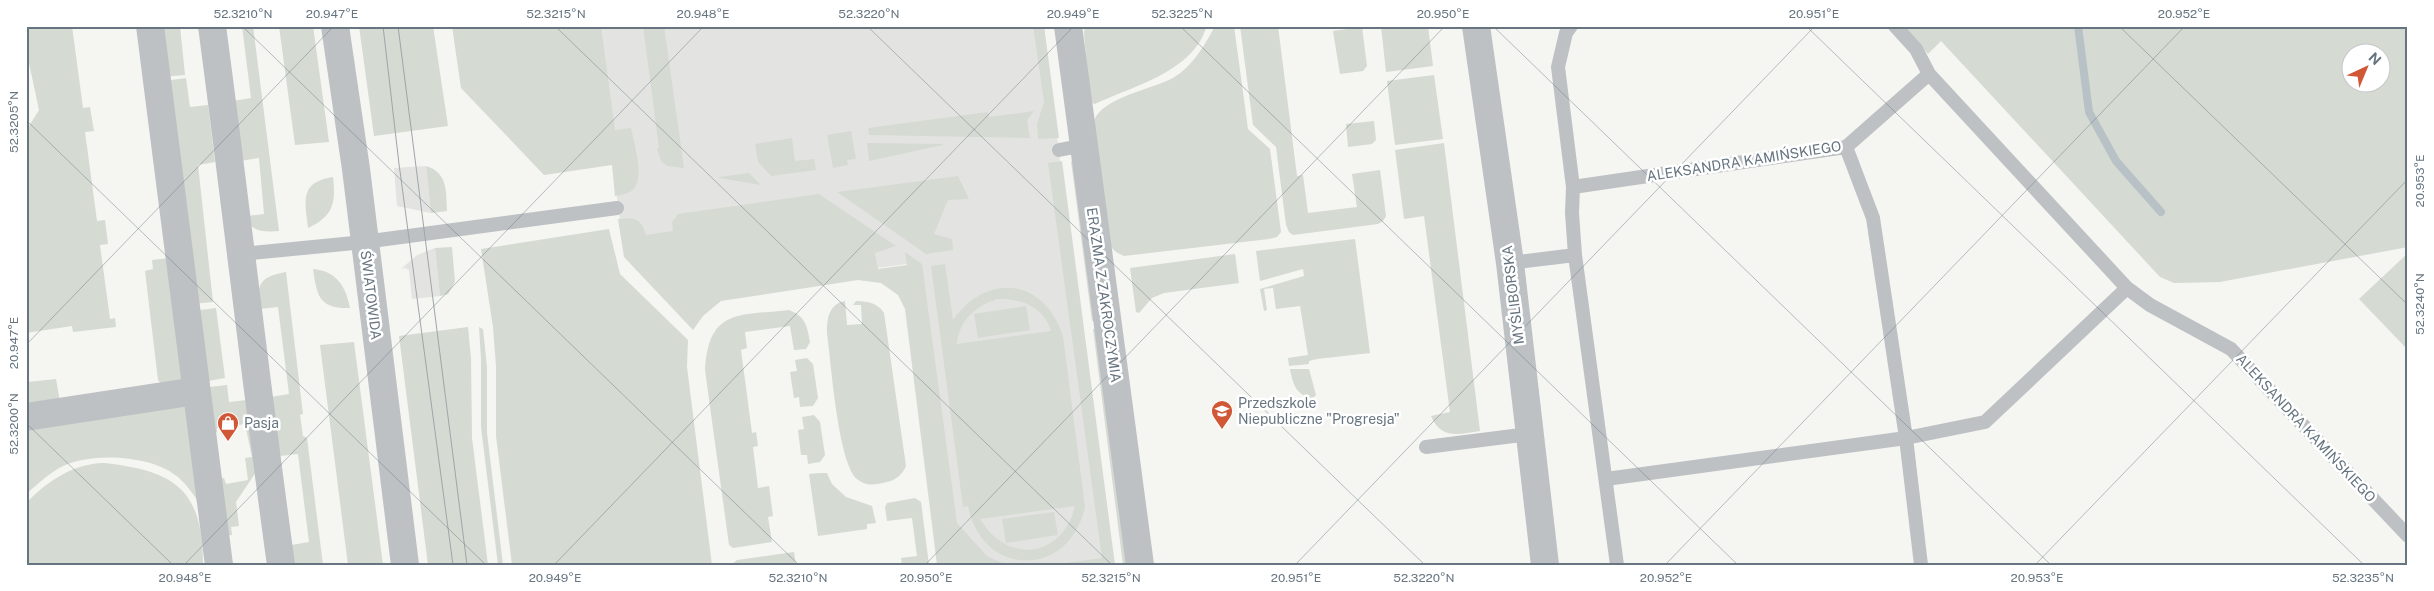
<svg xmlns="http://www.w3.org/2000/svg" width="2434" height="591" viewBox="0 0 2434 591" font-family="'Public Sans',sans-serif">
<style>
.built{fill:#e3e4e2}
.green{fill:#d5dad2;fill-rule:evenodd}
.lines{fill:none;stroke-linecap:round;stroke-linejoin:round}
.stream{stroke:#b8c1c6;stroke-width:8}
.service{stroke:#bdc1c4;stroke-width:14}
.minor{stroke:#bdc1c4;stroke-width:28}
.tertiary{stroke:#bdc1c4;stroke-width:28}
.tram{stroke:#9fa5a9;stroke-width:1}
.ticks{fill:none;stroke:#677580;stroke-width:1;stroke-opacity:0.45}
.labels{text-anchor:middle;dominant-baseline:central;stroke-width:5;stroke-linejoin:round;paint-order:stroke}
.street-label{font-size:14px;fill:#677580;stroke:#fff}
.poi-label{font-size:14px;fill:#677580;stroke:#fff;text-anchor:start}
.neatline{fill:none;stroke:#677580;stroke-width:2}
.ticks-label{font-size:12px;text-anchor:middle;fill:#677580}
</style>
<rect width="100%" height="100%" fill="#f5f5f2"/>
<path class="built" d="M 594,26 L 1044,26 L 1108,565 L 950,565 L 907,264 L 663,297 L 625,257 Z
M 426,166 L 431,213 L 397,206 L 394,168 Z
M 435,248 L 440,296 L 412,299 L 409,270 L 405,268 L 401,269 L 417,255 Z"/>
<path class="green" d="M 26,26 L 72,26 L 83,108 L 90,107 L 94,131 L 85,132 L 97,221 L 105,220 L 108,244 L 100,245 L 110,319 L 115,318 L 116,327 L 73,332 L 72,326 L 26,333 L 26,131 L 39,110 L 26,49 Z
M 157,26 L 180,26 L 185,75 L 163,77 Z
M 242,26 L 253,26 L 279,231 C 267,232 249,233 247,216 L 264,214 L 259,158 L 240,161 L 233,101 L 251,98 Z
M 279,26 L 313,26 L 329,142 L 295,145 Z
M 359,26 L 433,26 L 448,126 L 374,136 Z
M 452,26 L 601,26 L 615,130 L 631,128 C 634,144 647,182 630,192 C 626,194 620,195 615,196 L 612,165 L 544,175 L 461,88 Z
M 643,26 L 664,26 L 684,168 L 667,166 L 661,161 L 657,148 L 659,148 Z
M 1033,26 L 1044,26 L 1059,138 L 1038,139 L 1037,124 L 1044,102 Z
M 1085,26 L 1207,26 C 1204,33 1201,41 1196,47 C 1173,77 1129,88 1095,104 L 1090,102 L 1084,33 Z
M 1215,26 L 1234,26 L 1248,129 L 1270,149 L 1281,232 L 1277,237 L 1269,239 L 1124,256 C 1117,253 1112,250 1109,243 L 1093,125 C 1097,98 1151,90 1173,78 C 1192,67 1205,45 1215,26 Z
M 1240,26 L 1278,26 L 1297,176 L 1303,175 L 1308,213 L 1357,207 L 1352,174 L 1380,170 L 1386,216 L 1383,221 L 1378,224 L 1293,235 L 1289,232 L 1286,225 L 1276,147 L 1253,125 Z
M 1381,26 L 1428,26 L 1433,66 L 1386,72 Z
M 1903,26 L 2408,26 L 2408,247 L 2220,282 L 2174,283 L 2160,277 L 1941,41 L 1928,54 ZM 2352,52 L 2382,52 L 2382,82 L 2352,82 Z
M 1362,27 L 1367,66 L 1363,71 L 1340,74 L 1333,31 Z
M 1434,75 L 1443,139 L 1395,145 L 1387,81 Z
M 186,78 L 190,107 L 208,105 L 215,162 L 198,165 L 213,302 L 192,304 L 164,81 Z
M 1034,111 L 1027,120 L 1030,138 L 869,135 L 868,128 L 988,112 L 989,117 Z
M 1374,121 L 1376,140 L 1372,144 L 1348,147 L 1346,124 Z
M 851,131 L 856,159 L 847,160 L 848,165 L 833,168 L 827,135 Z
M 792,138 L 795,161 L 814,159 L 816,170 L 771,176 L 758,162 L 755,144 Z
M 867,143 L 943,144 L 943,145 L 869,161 Z
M 1444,143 L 1480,431 C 1459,434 1441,440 1431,416 L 1450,412 L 1424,216 L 1404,219 L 1395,150 Z
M 1062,161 L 1115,565 L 1051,565 L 1102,558 L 1048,163 Z
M 1071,161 L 1080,166 L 1099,320 L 1092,321 Z
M 426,166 C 448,173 446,191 447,211 L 431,213 Z
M 749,173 L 761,185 L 719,178 L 719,177 Z
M 958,176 L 969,199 L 948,200 L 934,234 L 952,239 L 953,250 L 926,254 L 837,192 Z
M 333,177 C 336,204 333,216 308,228 C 305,202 299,182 333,177 Z
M 819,194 L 896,246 L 875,253 L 878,269 L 907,265 L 905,252 L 922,264 L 957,523 L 987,556 L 1007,565 L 937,565 L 905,309 L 898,295 L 881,283 L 858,280 L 721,301 L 703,316 L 693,330 L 624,257 L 618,219 C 635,217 641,218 646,235 L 673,231 L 672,222 L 678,214 Z
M 609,229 L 620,274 L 688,340 L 687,367 L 712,565 L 512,565 L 496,436 L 496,366 L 493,327 L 481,249 Z
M 1355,239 L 1370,353 L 1317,359 L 1309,361 L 1309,364 L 1289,366 L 1288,358 L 1308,355 L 1300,306 L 1276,309 L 1273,288 L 1264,289 L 1267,310 L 1264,311 L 1260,289 L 1304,276 L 1303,269 L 1260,281 L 1256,251 Z
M 452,247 L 455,282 L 448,294 L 440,296 L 435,248 Z
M 2408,253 L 2408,350 L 2359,299 Z
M 1235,254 L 1239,283 L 1164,293 L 1152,298 L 1139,313 L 1136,312 L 1130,268 Z
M 170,258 L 187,368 L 180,385 L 163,386 L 158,380 L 145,271 L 153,269 L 152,260 Z
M 945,264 L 953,320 C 987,272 1044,278 1063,336 L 1085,507 C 1069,579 982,578 968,506 L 963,507 L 931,266 ZM 997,299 C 1021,298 1044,307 1051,331 L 957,344 C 959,320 976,306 997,299 ZM 1075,506 C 1063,558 1007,565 980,519 Z
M 313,269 C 337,271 346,287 350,308 C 319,309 317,296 313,269 Z
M 286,272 L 303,414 L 300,415 L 303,436 L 307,438 L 323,565 L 294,565 L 291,545 L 309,542 L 298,454 L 279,456 L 271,397 L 289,394 L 278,307 L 259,309 C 257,284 259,277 286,272 Z
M 845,301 L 847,325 L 862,324 L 861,305 L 853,305 L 856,301 C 868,302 877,302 884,313 L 906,466 C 902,476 894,481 883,483 C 873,485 865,486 857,479 C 838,463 831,362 827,333 C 827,318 829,304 845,301 Z
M 1026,306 L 1030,330 L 978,338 L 974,314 Z
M 216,308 L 225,378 L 202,382 L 192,311 Z
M 789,310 C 805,316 807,325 810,342 L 806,349 L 794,350 L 790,326 L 745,332 L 747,348 L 741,350 L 752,433 L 756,432 L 758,446 L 753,447 L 758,488 L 769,486 L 773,516 L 768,517 L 772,542 L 733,548 L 729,545 L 705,370 C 709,308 739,316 789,310 Z
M 468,327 L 471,358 L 472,438 L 488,565 L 428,565 L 399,336 Z
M 479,327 L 483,329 L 487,367 L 487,433 L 503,565 L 498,565 L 481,427 L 481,359 Z
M 1101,328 L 1130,565 L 1123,565 L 1093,329 Z
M 354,342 L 383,565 L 348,565 L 320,345 Z
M 807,358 L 813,364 L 818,398 L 813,406 L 800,407 L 799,397 L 794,398 L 790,372 L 797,371 L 795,360 Z
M 26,368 L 28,382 L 56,379 L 60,402 L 26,407 Z
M 1290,369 L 1309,369 L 1316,395 L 1312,399 C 1296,394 1293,385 1290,369 Z
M 227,385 L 229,402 L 247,400 L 256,472 L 236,502 L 239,526 L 231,527 L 232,535 L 222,536 L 214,479 L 224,478 L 226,484 L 248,480 L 245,458 L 252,457 L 245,424 L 217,428 L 217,432 L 208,433 L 201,388 Z
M 170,401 L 189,407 L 204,511 C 196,498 189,487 178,477 C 152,455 93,452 63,466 C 49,473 38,484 26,494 L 26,423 Z
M 814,415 L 820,422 L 825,455 L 820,462 L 808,464 L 807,455 L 801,455 L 798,430 L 804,429 L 802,417 Z
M 104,463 C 175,471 203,489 203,565 L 26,565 L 26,503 C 48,481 72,464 104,463 Z
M 820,473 L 827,473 L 832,484 L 846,497 L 872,506 L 876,523 L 867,524 L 867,529 L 818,536 L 809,474 Z
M 915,498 L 921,502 L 929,565 L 902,565 L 901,558 L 917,556 L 912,518 L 887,521 L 885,507 L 887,503 Z
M 1054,512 L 1058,535 L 1006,543 L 1002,519 Z
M 794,552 L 796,565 L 731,565 L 737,560 Z"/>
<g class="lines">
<path class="stream" d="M 2078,26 L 2089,112 L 2116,161 L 2161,212"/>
<path class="service" d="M 1571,26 L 1566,33 L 1558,67 L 1573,187
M 1895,26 L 1916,49 L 1929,74 L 2127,288 L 2150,305 L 2231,349 L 2408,536
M 1846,147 L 1873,218 L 1906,438 L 1921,565
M 1059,150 L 1085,145
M 242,254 L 364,242 L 617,208
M 1510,263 L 1575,255
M 1426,447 L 1529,434
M 1606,479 L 1906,438 L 1985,422 L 2127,288
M 1617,565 L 1575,255 L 1572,213 L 1573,187 L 1846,147 L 1929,74"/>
<path class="minor" d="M 150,26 L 219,565
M 212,26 C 236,206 256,385 281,565
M 1068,26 L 1140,565
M 1476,26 L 1510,263 L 1545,565
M 26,417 L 196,391"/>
<path class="tertiary" d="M 335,26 L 356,169 L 405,565"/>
<path class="tram" d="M 383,26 L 399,164 L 453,565
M 398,26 L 467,565"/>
</g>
<path class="ticks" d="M 242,26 L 799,565M 555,26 L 1112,565M 867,26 L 1425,565M 1180,26 L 1738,565M 1493,26 L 2051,565M 1806,26 L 2364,565M 2119,26 L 2408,305M 26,120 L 486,565M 26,345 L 334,26M 26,423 L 173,565M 184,565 L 704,26M 554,565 L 1074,26M 925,565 L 1445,26M 1295,565 L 1815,26M 1665,565 L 2185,26M 2035,565 L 2408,179M 2406,565 L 2408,563"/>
<defs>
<g id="school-pin" transform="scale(1.125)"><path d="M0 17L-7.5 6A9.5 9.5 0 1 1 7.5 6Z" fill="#d15836" stroke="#fff"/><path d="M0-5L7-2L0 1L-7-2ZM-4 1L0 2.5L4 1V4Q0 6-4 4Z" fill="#fff"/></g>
<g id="shop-pin" transform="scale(1.125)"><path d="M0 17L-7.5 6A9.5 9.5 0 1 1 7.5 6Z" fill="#d15836" stroke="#fff"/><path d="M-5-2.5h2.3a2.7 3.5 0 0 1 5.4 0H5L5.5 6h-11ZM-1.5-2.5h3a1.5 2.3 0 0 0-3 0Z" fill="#fff"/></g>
</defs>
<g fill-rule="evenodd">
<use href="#school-pin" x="1222" y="411"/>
<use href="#shop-pin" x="228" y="423"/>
</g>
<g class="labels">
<g class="street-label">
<text transform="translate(1744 161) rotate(-9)">ALEKSANDRA KAMIŃSKIEGO</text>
<text transform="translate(371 295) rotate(83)">ŚWIATOWIDA</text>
<text transform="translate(1104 295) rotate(82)">ERAZMA Z ZAKROCZYMIA</text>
<text transform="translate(1513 295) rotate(-97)">MYŚLIBORSKA</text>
<text transform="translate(2306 428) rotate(47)">ALEKSANDRA KAMIŃSKIEGO</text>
</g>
<g class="poi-label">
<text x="1238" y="403">Przedszkole<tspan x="1238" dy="16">Niepubliczne "Progresja"</tspan></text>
<text x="244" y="423">Pasja</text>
</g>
</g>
<rect width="2434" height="591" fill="none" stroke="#ffffff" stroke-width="55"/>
<g transform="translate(2366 68) rotate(44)"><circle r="24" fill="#ffffff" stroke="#c2c8cc"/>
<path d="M0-4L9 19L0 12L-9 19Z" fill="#d15836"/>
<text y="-8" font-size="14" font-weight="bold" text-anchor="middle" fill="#677580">N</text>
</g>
<rect x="28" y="28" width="2378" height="536" class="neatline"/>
<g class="ticks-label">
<text x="243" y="18">52.3210°N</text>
<text x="332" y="18">20.947°E</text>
<text x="556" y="18">52.3215°N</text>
<text x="703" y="18">20.948°E</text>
<text x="869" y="18">52.3220°N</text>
<text x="1073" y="18">20.949°E</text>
<text x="1182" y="18">52.3225°N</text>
<text x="1443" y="18">20.950°E</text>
<text x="1814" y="18">20.951°E</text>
<text x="2184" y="18">20.952°E</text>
<text transform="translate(14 122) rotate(-90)" y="4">52.3205°N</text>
<text transform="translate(2420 181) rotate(-90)" y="4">20.953°E</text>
<text transform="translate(2420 304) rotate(-90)" y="4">52.3240°N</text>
<text transform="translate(14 343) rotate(-90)" y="4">20.947°E</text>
<text transform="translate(14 424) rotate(-90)" y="4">52.3200°N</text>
<text x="185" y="582">20.948°E</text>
<text x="555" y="582">20.949°E</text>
<text x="798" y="582">52.3210°N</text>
<text x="926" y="582">20.950°E</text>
<text x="1111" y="582">52.3215°N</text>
<text x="1296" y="582">20.951°E</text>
<text x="1424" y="582">52.3220°N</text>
<text x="1666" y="582">20.952°E</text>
<text x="2037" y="582">20.953°E</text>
<text x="2363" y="582">52.3235°N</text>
</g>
</svg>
